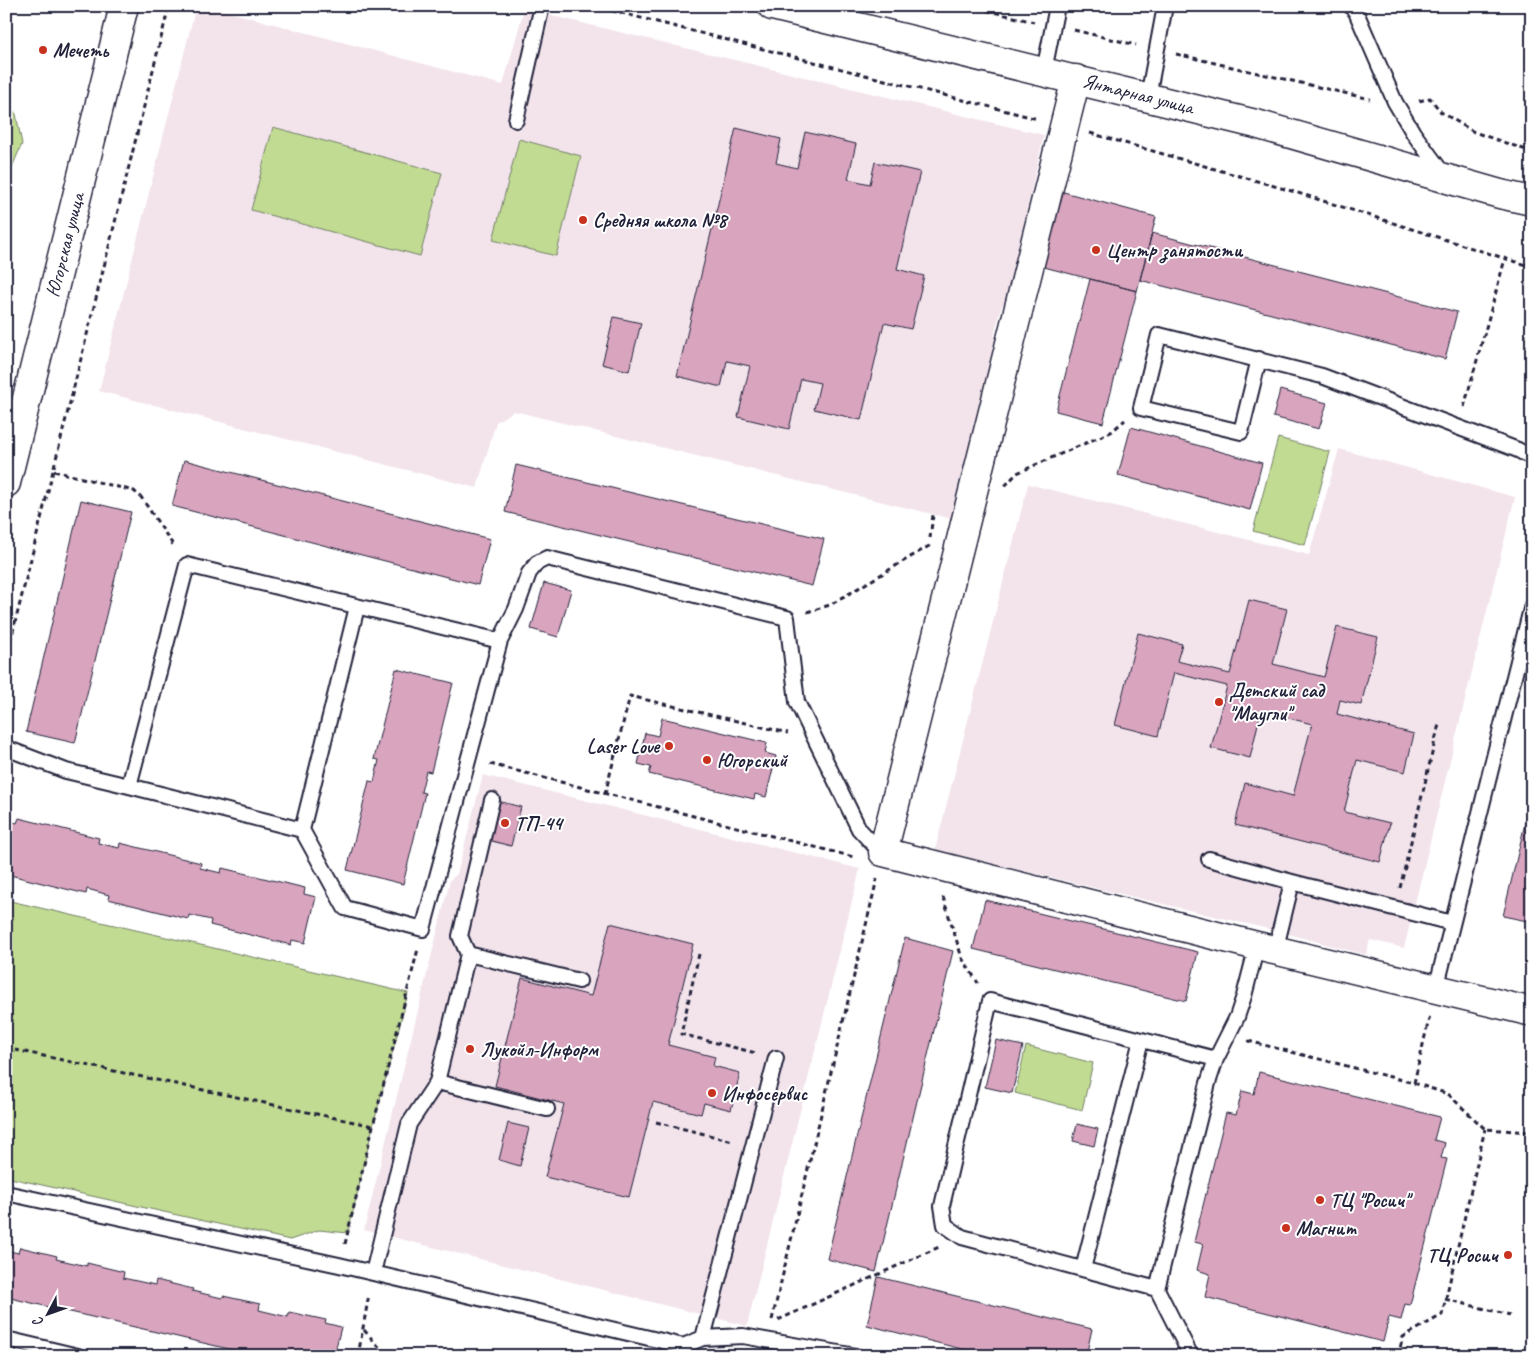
<svg xmlns="http://www.w3.org/2000/svg" width="1538" height="1362" viewBox="0 0 1538 1362" font-family="Caveat,sans-serif">
<style>
.built{fill:#f3e4ec}
.green{fill:#c1db92;stroke:#727e66}
.building{fill:#d8a4be;stroke:#22223b}
.lines{fill:none;stroke-linecap:round;stroke-linejoin:round}
.lane-casing{stroke:#22223b;stroke-width:18}
.street-casing{stroke:#22223b;stroke-width:31}
.secondary-casing{stroke:#22223b;stroke-width:31}
.path{stroke:#22223b;stroke-width:3;stroke-dasharray:5 4;stroke-linecap:butt}
.lane{stroke:#fff;stroke-width:14}
.street{stroke:#fff;stroke-width:28}
.secondary{stroke:#fff;stroke-width:28}
.poi-dot{fill:#c8321e;stroke:#fff;stroke-width:2}
.labels{text-anchor:middle;dominant-baseline:central;stroke-width:4;stroke-linejoin:round;paint-order:stroke}
.poi-label{font-size:20px;font-weight:bold;fill:#22223b;stroke:#fff;text-anchor:start}
.street-label{font-size:20px;fill:#22223b;stroke:#fff}
</style>
<rect width="100%" height="100%" fill="#fff"/>
<filter id="ink" filterUnits="userSpaceOnUse"><feTurbulence type="fractalNoise" baseFrequency=".02" numOctaves="2"/><feDisplacementMap in="SourceGraphic" scale="10" xChannelSelector="R" yChannelSelector="G"/><feConvolveMatrix kernelMatrix="1 2 1 2 8 2 1 2 1" color-interpolation-filters="sRGB"/></filter>
<g filter="url(#ink)">
<path class="built" d="M 196,6 L 207,6 L 503,85 L 524,9 L 1044,135 L 1005,306 L 1002,305 L 997,323 L 994,337 L 998,339 L 952,519 L 514,411 L 496,422 L 477,488 L 99,391 Z
M 1339,449 L 1515,497 L 1404,948 L 1370,940 L 1366,955 L 1281,932 L 935,850 L 1028,484 L 1309,555 Z
M 483,775 L 860,869 L 747,1326 L 364,1230 L 450,880 L 457,874 Z"/>
<path class="green" d="M 6,102 L 16,114 L 22,144 L 6,181 Z
M 273,127 L 442,173 L 420,256 L 251,210 Z
M 519,139 L 581,156 L 556,256 L 493,240 Z
M 1278,438 L 1330,452 L 1305,545 L 1253,531 Z
M 6,900 L 408,993 L 373,1126 L 348,1233 L 319,1230 L 290,1240 L 6,1177 Z
M 1026,1046 L 1093,1063 L 1082,1110 L 1015,1093 Z"/>
<path class="building" d="M 736,128 L 781,139 L 776,163 L 797,168 L 805,132 L 856,144 L 848,179 L 870,184 L 875,162 L 920,172 L 897,269 L 924,276 L 911,329 L 884,323 L 861,420 L 814,409 L 820,383 L 801,379 L 789,429 L 738,417 L 750,366 L 727,361 L 721,387 L 677,376 Z
M 1060,191 L 1156,217 L 1137,291 L 1040,266 Z
M 1152,233 L 1457,312 L 1445,359 L 1140,280 Z
M 1090,279 L 1137,291 L 1103,423 L 1056,411 Z
M 614,317 L 641,323 L 629,371 L 602,364 Z
M 1280,390 L 1327,403 L 1319,429 L 1273,417 Z
M 1131,427 L 1262,463 L 1250,510 L 1118,475 Z
M 184,460 L 490,539 L 478,585 L 172,506 Z
M 516,465 L 824,539 L 812,586 L 505,512 Z
M 81,500 L 131,512 L 75,743 L 26,732 Z
M 544,583 L 571,590 L 558,637 L 531,629 Z
M 1249,600 L 1287,609 L 1273,664 L 1324,677 L 1337,627 L 1378,637 L 1361,705 L 1340,700 L 1337,714 L 1414,734 L 1405,772 L 1357,760 L 1344,812 L 1390,823 L 1380,862 L 1235,825 L 1245,783 L 1293,796 L 1312,724 L 1261,711 L 1250,758 L 1211,748 L 1227,686 L 1174,673 L 1158,736 L 1115,725 L 1138,633 L 1182,644 L 1177,661 L 1230,674 Z
M 396,669 L 453,683 L 431,772 L 426,771 L 421,792 L 425,793 L 403,884 L 347,870 L 369,781 L 374,782 L 379,760 L 374,759 Z
M 662,718 L 767,743 L 765,753 L 776,756 L 766,797 L 755,794 L 754,799 L 649,774 L 651,767 L 638,764 L 645,733 L 658,736 Z
M 1532,794 L 1532,922 L 1503,916 Z
M 498,801 L 521,807 L 511,846 L 488,840 Z
M 19,818 L 99,838 L 98,843 L 119,848 L 120,843 L 201,863 L 200,868 L 221,873 L 222,868 L 305,888 L 304,894 L 316,897 L 305,943 L 292,940 L 291,945 L 210,925 L 211,920 L 189,915 L 188,919 L 108,899 L 109,895 L 87,889 L 86,894 L 6,874 L 6,820 L 17,823 Z
M 985,900 L 1198,952 L 1186,1001 L 973,949 Z
M 610,923 L 693,944 L 668,1045 L 715,1057 L 713,1066 L 740,1073 L 731,1110 L 704,1103 L 701,1114 L 653,1102 L 629,1197 L 545,1177 L 564,1104 L 495,1086 L 522,978 L 591,996 Z
M 905,938 L 953,951 L 876,1272 L 827,1259 Z
M 996,1040 L 1023,1046 L 1012,1093 L 985,1087 Z
M 1259,1072 L 1440,1117 L 1434,1140 L 1445,1143 L 1441,1158 L 1447,1159 L 1410,1305 L 1405,1304 L 1401,1320 L 1389,1317 L 1383,1342 L 1205,1297 L 1210,1274 L 1197,1270 L 1203,1244 L 1194,1242 L 1226,1113 L 1236,1115 L 1242,1091 L 1254,1094 Z
M 508,1123 L 529,1128 L 520,1166 L 499,1160 Z
M 1077,1124 L 1098,1129 L 1094,1146 L 1073,1141 Z
M 20,1247 L 57,1256 L 56,1259 L 87,1266 L 87,1263 L 124,1272 L 123,1278 L 155,1285 L 156,1280 L 193,1289 L 192,1291 L 222,1298 L 223,1296 L 260,1304 L 259,1310 L 288,1317 L 289,1312 L 326,1320 L 325,1323 L 341,1327 L 334,1356 L 259,1356 L 6,1297 L 6,1250 L 18,1253 Z
M 878,1277 L 1092,1329 L 1086,1356 L 989,1356 L 867,1325 Z"/>
<g class="lines">
<g class="lane-casing">
<path id="lane" d="M 1351,6 L 1356,12 L 1395,102 L 1414,134 L 1444,175
M 1044,71 L 1057,6
M 1148,97 L 1165,6
M 516,120 L 542,6
M 1259,359 L 1241,432 L 1141,408 L 1159,335 L 1322,376 L 1518,450 L 1532,458
M 6,748 L 66,771 L 129,786 L 187,565 L 500,641
M 129,786 L 302,830 L 357,607
M 302,830 L 345,908 L 423,929 L 500,641 L 516,609 L 529,573 L 537,563 L 547,558 L 787,618 L 797,702 L 859,829 L 872,843 L 883,852
M 1209,859 L 1292,882 L 1452,923
M 1275,951 L 1292,882
M 468,954 L 460,936 L 492,800
M 1436,989 L 1532,605
M 437,1082 L 547,1109
M 6,1193 L 339,1265 L 683,1346 L 703,1338 L 743,1336 L 856,1356
M 1083,1269 L 1141,1040
M 373,1273 L 409,1124 L 437,1082 L 468,954 L 579,981
M 1157,1289 L 1208,1083 L 1216,1059
M 703,1338 L 776,1058
M 6,1339 L 78,1356
M 1191,1356 L 1157,1289 L 962,1237 L 945,1225 L 942,1206 L 990,1001 L 1216,1059 L 1237,1017 L 1244,996 L 1257,946"/>
</g>
<g class="street-casing">
<path id="street" d="M 1076,79 L 883,852 L 1257,946 L 1532,1012"/>
</g>
<g class="secondary-casing">
<path id="secondary" d="M 772,6 L 1256,124 L 1500,194 L 1532,201
M 6,483 L 124,6"/>
</g>
<path class="path" d="M 594,6 L 1038,119
M 969,6 L 1034,22
M 1074,30 L 1136,45
M 1176,54 L 1370,99
M 1419,101 L 1430,98 L 1441,112 L 1474,132 L 1532,152
M 1090,133 L 1295,192 L 1532,267
M 1464,407 L 1505,259
M 54,471 L 134,491 L 141,497 L 175,548
M 1005,486 L 1017,473 L 1111,432 L 1125,420
M 930,538 L 933,515
M 807,612 L 830,605 L 929,546 L 930,544
M 6,659 L 169,6
M 490,764 L 854,857
M 605,794 L 630,696 L 788,733
M 1400,888 L 1439,724
M 943,897 L 962,958 L 978,983
M 699,954 L 681,1034 L 756,1053
M 1248,1041 L 1414,1083 L 1448,1094 L 1485,1129 L 1532,1132
M 6,1048 L 373,1126
M 1414,1083 L 1430,1015
M 656,1122 L 733,1141
M 345,1244 L 373,1126 L 418,949
M 1445,1299 L 1510,1315
M 772,1320 L 877,879
M 778,1320 L 939,1247
M 364,1330 L 387,1356
M 358,1356 L 369,1294
M 1345,1356 L 1346,1351 L 1369,1356
M 1398,1356 L 1403,1337 L 1442,1315 L 1485,1129"/>
<use href="#lane" class="lane"/>
<use href="#street" class="street"/>
<use href="#secondary" class="secondary"/>
</g>
</g>
<g class="poi-dot">
<circle cx="43" cy="50" r="5"/>
<circle cx="583" cy="220" r="5"/>
<circle cx="1096" cy="250" r="5"/>
<circle cx="1219" cy="702" r="5"/>
<circle cx="669" cy="746" r="5"/>
<circle cx="707" cy="760" r="5"/>
<circle cx="505" cy="823" r="5"/>
<circle cx="470" cy="1049" r="5"/>
<circle cx="712" cy="1093" r="5"/>
<circle cx="1320" cy="1200" r="5"/>
<circle cx="1286" cy="1228" r="5"/>
<circle cx="1508" cy="1255" r="5"/>
</g>
<g class="labels">
<g class="poi-label">
<text x="53" y="50">Мечеть</text>
<text x="593" y="220">Средняя школа №8</text>
<text x="1106" y="250">Центр занятости</text>
<text x="1229" y="690">Детский сад<tspan x="1229" dy="23">"Маугли"</tspan></text>
<text x="659" y="746" text-anchor="end">Laser Love</text>
<text x="717" y="760">Югорский</text>
<text x="515" y="823">ТП-44</text>
<text x="480" y="1049">Лукойл-Информ</text>
<text x="722" y="1093">Инфосервис</text>
<text x="1330" y="1200">ТЦ "Росич"</text>
<text x="1296" y="1228">Магнит</text>
<text x="1498" y="1255" text-anchor="end">ТЦ Росич</text>
</g>
<g class="street-label">
<text transform="translate(1138 94) rotate(14)">Янтарная улица</text>
<text transform="translate(65 245) rotate(-76)">Югорская улица</text>
</g>
</g>
<rect width="1538" height="1362" fill="none" stroke="#fff" stroke-width="25"/>
<rect x="12" y="12" width="1513" height="1337" fill="none" stroke="#22223b" stroke-width="2" filter="url(#ink)"/>
<g transform="translate(48 1314) rotate(229)" stroke="#ffffff" stroke-width="4" paint-order="stroke">
<path d="M0-4L9 19L0 12L-9 19Z" fill="#22223b"/>
<text y="-8" font-size="14" font-weight="bold" text-anchor="middle" fill="#22223b">С</text>
</g>
</svg>
